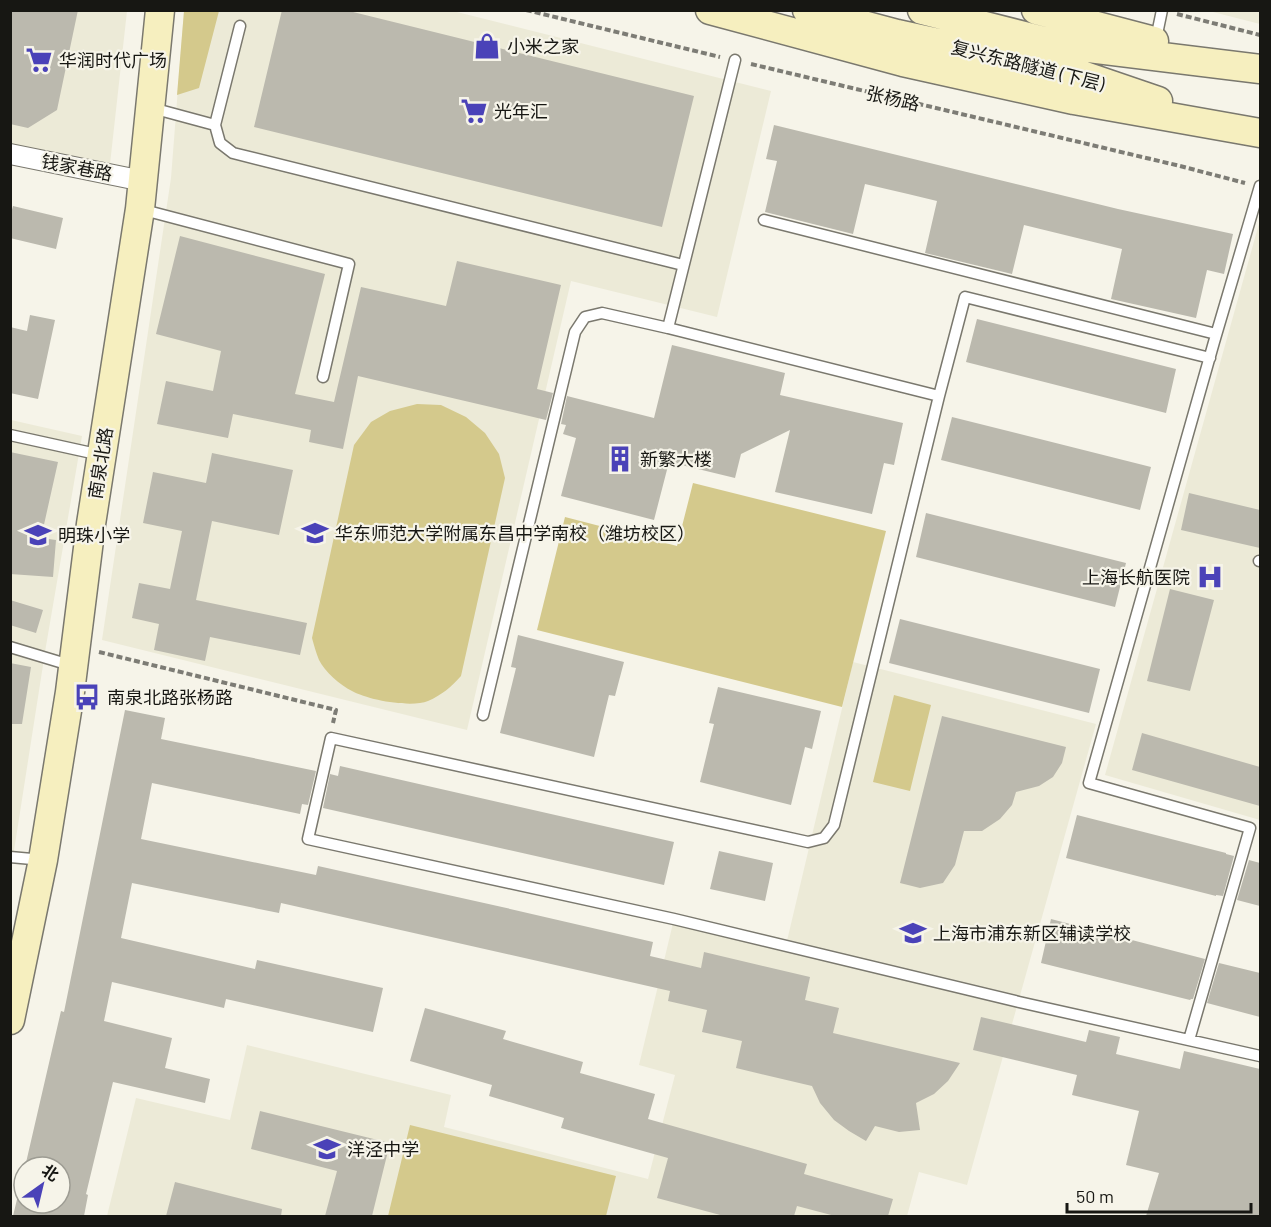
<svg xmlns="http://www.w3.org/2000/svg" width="1271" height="1227" viewBox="0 0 1271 1227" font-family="Barlow,'Noto Sans SC',sans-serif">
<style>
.built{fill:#ecead7}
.green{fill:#d4c98c}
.building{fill:#bbb9ae}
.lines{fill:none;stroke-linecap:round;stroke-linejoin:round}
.lane-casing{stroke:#7a786e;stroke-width:13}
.street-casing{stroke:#7a786e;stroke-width:22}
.secondary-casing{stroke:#7a786e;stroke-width:31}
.path{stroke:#7d7c75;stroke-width:4;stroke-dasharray:6 3;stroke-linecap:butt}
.lane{stroke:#fff;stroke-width:10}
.street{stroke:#fff;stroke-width:20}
.secondary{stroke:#f6efbf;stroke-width:28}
.labels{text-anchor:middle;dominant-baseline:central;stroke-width:4.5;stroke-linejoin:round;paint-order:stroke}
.poi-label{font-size:18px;fill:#171713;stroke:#f6f4e9;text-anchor:start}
.street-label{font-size:18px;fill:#171713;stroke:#f6f4e9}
</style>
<rect width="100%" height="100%" fill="#f6f4e9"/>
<path class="built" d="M 10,11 L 127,11 L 109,173 L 11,154 Z
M 184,11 L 453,11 L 771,91 L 717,317 L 571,281 L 467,730 L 102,640 L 171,178 Z
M 1209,11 L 1260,11 L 1260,24 Z
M 1260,220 L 1260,820 L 1105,775 Z
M 11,420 L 82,436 L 46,646 L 13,857 L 11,857 Z
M 853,662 L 1096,724 L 967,1185 L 919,1172 L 907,1216 L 107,1216 L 136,1098 L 230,1120 L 247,1045 L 451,1095 L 444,1127 L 648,1179 L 675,1075 L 639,1065 L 674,919 L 786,945 Z"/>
<path class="green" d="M 184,11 L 219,11 L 199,88 L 177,95 Z
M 417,404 L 441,405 L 466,417 L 485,433 L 499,454 L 505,478 L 461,676 C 451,687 442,695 428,701 C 411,708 368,700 352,691 C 340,685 325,672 319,660 C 316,653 314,645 312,638 L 354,445 L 371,422 L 390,411 Z
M 693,483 L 886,531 L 842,707 L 537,630 L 565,517 L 677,546 Z
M 894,695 L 931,705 L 910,791 L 873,782 Z
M 410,1125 L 616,1176 L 606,1216 L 388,1216 Z"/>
<path class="building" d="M 10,10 L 78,10 L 57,110 L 28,128 L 10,124 Z
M 282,10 L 345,10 L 694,96 L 662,227 L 254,127 Z
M 774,125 L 1118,209 L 1233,234 L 1224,274 L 1207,270 L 1196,318 L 1111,299 L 1122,249 L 1024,225 L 1012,274 L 925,253 L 937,201 L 908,194 L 865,184 L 853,234 L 765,212 L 777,161 L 766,159 Z
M 13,206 L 63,218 L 56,249 L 10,238 L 10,217 Z
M 180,236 L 325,274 L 295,394 L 334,402 L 361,287 L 446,306 L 457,261 L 561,285 L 537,389 L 553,393 L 546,420 L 358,376 L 343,449 L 309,442 L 311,430 L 233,414 L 228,438 L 157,424 L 166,381 L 213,391 L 221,351 L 156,334 Z
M 30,315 L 55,320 L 38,399 L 10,393 L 10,327 L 27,331 Z
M 977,319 L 1176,369 L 1166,413 L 966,362 Z
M 672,345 L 785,373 L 780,395 L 903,423 L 894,465 L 884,463 L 872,514 L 775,492 L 790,430 L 741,454 L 735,478 L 669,462 L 654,520 L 561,496 L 576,438 L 563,434 L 566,425 L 561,424 L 567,396 L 654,418 Z
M 952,417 L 1151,467 L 1140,510 L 941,460 Z
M 10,452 L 58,462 L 41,538 L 56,540 L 53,577 L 10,574 Z
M 212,453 L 293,470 L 279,535 L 212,521 L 196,600 L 307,623 L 300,655 L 210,637 L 205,661 L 154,650 L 159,624 L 132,618 L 139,583 L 170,589 L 182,531 L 143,523 L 153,472 L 206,483 Z
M 1189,493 L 1260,510 L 1260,548 L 1181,530 Z
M 926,513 L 1126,563 L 1115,607 L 916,557 Z
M 1170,589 L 1214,600 L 1190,691 L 1147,681 Z
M 10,600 L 43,610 L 36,633 L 10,625 Z
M 900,619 L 1100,669 L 1089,713 L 889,663 Z
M 518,635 L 624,662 L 615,696 L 609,695 L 594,757 L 500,733 L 516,668 L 511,667 Z
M 10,663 L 31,667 L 22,724 L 10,724 Z
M 718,687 L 821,711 L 812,749 L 805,747 L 791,805 L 700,782 L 714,724 L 709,723 Z
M 125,710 L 165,718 L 161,739 L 316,771 L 308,805 L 302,804 L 300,814 L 152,783 L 141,839 L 316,875 L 318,866 L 502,907 L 653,942 L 650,956 L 701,968 L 704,952 L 810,977 L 805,1000 L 839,1008 L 833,1033 L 960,1063 L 948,1081 L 934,1094 L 916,1103 L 920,1130 L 899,1132 L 875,1126 L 866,1141 L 849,1131 L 834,1120 L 820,1103 L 812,1086 L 736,1068 L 742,1041 L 702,1032 L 707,1010 L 668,1001 L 670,991 L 281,903 L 279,913 L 132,883 L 121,938 L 255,969 L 257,960 L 383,988 L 373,1032 L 226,999 L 224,1008 L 112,982 L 104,1021 L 172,1038 L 165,1068 L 210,1079 L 205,1103 L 113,1082 L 86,1194 L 88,1195 L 84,1216 L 13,1216 L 24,1170 L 24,1203 L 60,1203 L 60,1167 L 25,1167 L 61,1011 L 64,1012 Z
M 942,716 L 1066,747 L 1062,763 L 1053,777 L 1039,786 L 1016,792 L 1012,805 L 1000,819 L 982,831 L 964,831 L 955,865 L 943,883 L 920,888 L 900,883 Z
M 1142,733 L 1260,767 L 1260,806 L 1132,770 Z
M 340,766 L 674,842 L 664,885 L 323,808 L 330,774 L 338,776 Z
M 1077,815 L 1226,853 L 1226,854 L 1234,856 L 1223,896 L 1216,895 L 1216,896 L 1066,858 Z
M 719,851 L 773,863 L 765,901 L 710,889 Z
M 1249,860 L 1260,863 L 1260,906 L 1237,900 Z
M 1051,919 L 1205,959 L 1193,999 L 1191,999 L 1190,1000 L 1041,963 Z
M 1219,963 L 1260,973 L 1260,1017 L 1207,1003 Z
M 425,1008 L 506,1031 L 503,1039 L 583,1062 L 580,1073 L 655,1094 L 648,1119 L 807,1164 L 804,1174 L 893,1199 L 888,1216 L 835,1216 L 797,1206 L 794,1216 L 724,1216 L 657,1198 L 668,1158 L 561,1128 L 564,1118 L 489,1096 L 492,1085 L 410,1061 Z
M 981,1017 L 1086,1042 L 1089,1030 L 1120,1037 L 1116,1054 L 1180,1069 L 1184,1051 L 1260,1069 L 1260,1216 L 1146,1216 L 1159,1173 L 1126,1165 L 1139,1111 L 1072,1095 L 1077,1075 L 973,1050 Z
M 260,1111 L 390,1143 L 372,1216 L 325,1216 L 337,1171 L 251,1149 Z
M 175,1182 L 282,1209 L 281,1216 L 166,1216 Z"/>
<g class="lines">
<g class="lane-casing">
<path id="lane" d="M 1156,39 L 1162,10
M 735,60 L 668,328 L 939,396
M 152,108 L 215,125 L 220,143 L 233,153 L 683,265
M 215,125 L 240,26
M 140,209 L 349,264 L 323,377
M 764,220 L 1216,334
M 1210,358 L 965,297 L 939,396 L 834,825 L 824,838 L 808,842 L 331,738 L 308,839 L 674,919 L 1019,1002 L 1260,1056
M 10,435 L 101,455
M 1259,561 L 1260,561
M 10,647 L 73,666
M 483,715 L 575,332 L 585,317 L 602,313 L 668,328
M 10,857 L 43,860
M 1189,1040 L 1250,828 L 1089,783 L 1214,342 L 1260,186"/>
</g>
<g class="street-casing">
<path id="street" d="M 10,154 L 143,181"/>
</g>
<g class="secondary-casing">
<path id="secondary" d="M 710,10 L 903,62 L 1074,100 L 1260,133
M 807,10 L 897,34 L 1076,73 L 1158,101
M 922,10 L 1056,44 L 1260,69
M 1036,10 L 1154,41
M 10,1020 L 43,860 L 70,692 L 91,524 L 140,209 L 160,10"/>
</g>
<path class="path" d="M 526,10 L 720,57
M 1177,14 L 1260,35
M 751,64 L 1180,166 L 1245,183
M 99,652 L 336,710 L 333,723"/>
<use href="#lane" class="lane"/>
<use href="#street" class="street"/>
<use href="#secondary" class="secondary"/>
</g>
<defs>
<g id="shop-bare" transform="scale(2.07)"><path d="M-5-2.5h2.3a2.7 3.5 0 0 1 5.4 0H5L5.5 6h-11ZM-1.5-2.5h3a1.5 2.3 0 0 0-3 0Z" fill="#4a42b8" stroke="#f6f4e9" stroke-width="2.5" paint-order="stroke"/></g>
<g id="supermarket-bare" transform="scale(2.07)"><path d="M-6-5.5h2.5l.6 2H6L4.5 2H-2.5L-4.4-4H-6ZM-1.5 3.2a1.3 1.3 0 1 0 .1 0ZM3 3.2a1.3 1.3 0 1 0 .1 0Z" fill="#4a42b8" stroke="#f6f4e9" stroke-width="2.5" paint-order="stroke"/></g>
<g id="building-bare" transform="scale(2.07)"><path d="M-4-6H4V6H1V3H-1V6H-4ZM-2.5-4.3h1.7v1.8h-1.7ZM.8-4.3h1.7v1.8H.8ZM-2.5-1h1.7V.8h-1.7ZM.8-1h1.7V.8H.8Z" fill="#4a42b8" stroke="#f6f4e9" stroke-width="2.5" paint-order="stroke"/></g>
<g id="school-bare" transform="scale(2.07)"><path d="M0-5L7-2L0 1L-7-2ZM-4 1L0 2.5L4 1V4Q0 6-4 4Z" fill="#4a42b8" stroke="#f6f4e9" stroke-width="2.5" paint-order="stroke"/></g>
<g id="hospital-bare" transform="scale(2.07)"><path d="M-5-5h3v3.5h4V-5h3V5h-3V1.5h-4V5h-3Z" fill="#4a42b8" stroke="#f6f4e9" stroke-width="2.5" paint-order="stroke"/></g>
<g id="bus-bare" transform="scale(2.07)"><path d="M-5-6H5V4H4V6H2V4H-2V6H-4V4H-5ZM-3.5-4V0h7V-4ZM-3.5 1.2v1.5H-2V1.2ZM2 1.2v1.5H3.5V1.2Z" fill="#4a42b8" stroke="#f6f4e9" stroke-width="2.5" paint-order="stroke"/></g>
</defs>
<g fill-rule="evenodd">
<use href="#shop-bare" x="487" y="46"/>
<use href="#supermarket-bare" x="39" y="60"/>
<use href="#supermarket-bare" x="474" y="111"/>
<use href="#building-bare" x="620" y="459"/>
<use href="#school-bare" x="315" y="533"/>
<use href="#school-bare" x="38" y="535"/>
<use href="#hospital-bare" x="1210" y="577"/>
<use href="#bus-bare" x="87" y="697"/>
<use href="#school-bare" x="913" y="933"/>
<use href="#school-bare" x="327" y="1149"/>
</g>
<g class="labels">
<g class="poi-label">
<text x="507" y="46">小米之家</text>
<text x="59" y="60">华润时代广场</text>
<text x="494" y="111">光年汇</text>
<text x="640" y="459">新繁大楼</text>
<text x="335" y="533">华东师范大学附属东昌中学南校（潍坊校区）</text>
<text x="58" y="535">明珠小学</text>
<text x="1190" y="577" text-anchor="end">上海长航医院</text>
<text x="107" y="697">南泉北路张杨路</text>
<text x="933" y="933">上海市浦东新区辅读学校</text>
<text x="347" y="1149">洋泾中学</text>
</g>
<g class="street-label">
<text transform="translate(1028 65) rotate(14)">复兴东路隧道 (下层)</text>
<text transform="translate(893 98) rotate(13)">张杨路</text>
<text transform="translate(77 167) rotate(11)">钱家巷路</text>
<text transform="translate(100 463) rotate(-81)">南泉北路</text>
</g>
</g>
<rect width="1271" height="1227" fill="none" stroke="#171713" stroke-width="24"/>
<g transform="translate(42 1185) rotate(34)"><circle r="28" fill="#f6f4e9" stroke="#9d9c93" stroke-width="1.5"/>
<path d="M0-4.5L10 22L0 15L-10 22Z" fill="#4a42b8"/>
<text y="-9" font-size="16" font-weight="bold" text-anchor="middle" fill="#171713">北</text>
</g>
<path d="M1067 1203v9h184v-9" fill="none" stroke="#171713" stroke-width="3"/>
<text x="1076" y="1203" font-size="18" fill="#171713" stroke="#f6f4e9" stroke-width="4.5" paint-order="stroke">50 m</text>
</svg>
